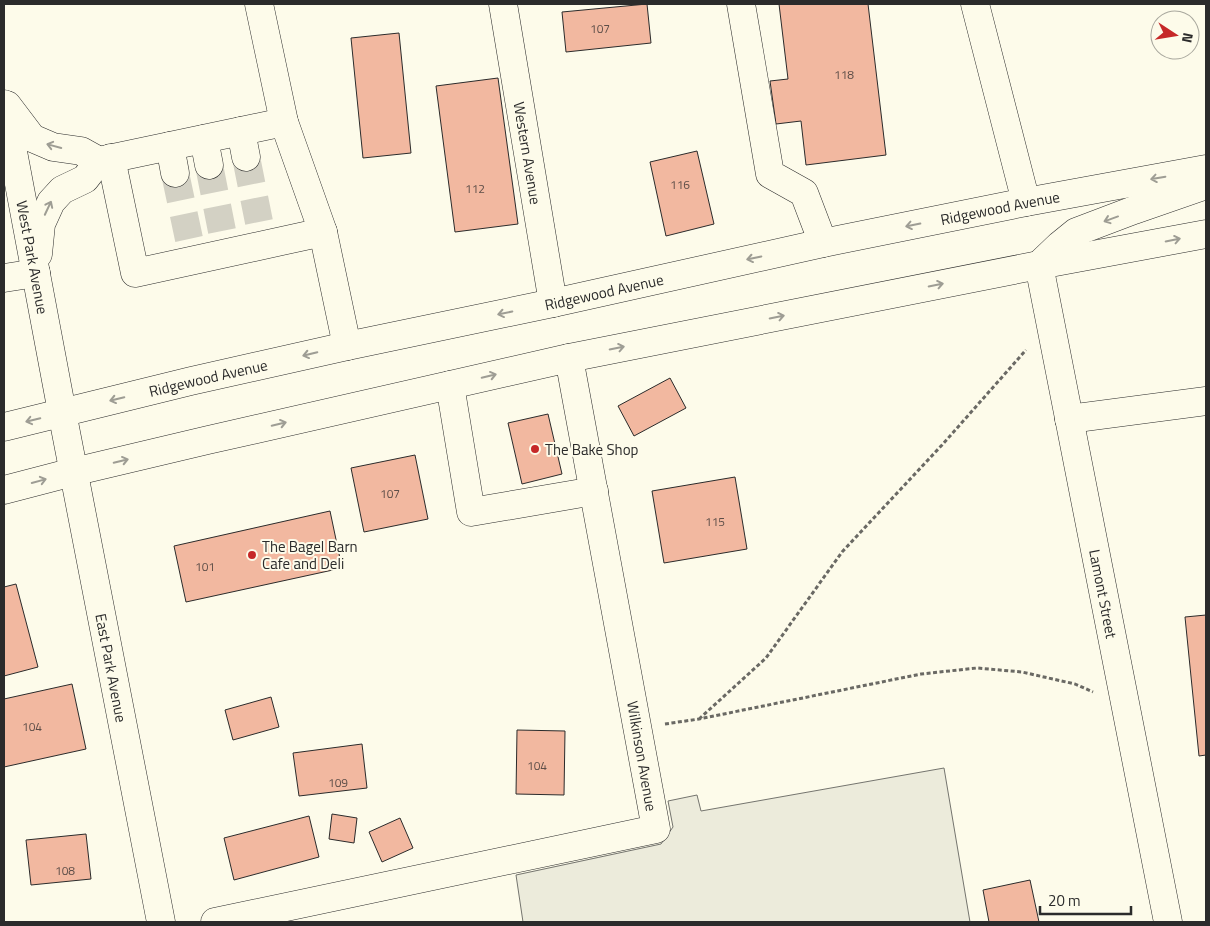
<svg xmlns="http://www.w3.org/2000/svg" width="1210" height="926" viewBox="0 0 1210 926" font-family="'Titillium Web',sans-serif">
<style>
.green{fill:#ecebdb;stroke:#74746e}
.building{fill:#f2b8a0;stroke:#2b2b2b}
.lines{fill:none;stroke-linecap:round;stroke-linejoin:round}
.minor-tunnel{stroke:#d3d1c4;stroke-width:28;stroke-dasharray:28 14;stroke-linecap:butt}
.minor-casing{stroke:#2b2b2b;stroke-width:29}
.major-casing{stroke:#2b2b2b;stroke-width:29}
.path{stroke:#6a6964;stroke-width:3;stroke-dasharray:4 2.5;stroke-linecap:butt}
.minor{stroke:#fdfbea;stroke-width:28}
.major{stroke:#fdfbea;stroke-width:28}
.oneway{stroke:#9e9d94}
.poi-dot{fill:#c62828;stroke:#fdfbea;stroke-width:2}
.labels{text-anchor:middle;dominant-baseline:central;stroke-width:4;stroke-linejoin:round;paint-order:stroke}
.number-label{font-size:12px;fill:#5d4e48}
.street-label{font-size:15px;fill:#2b2b2b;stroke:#fdfbea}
.poi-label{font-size:15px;fill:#2b2b2b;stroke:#fdfbea;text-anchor:start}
</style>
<rect width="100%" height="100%" fill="#fdfbea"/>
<path class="green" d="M 944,768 L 970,922 L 523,922 L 516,875 L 661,844 L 673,827 L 668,801 L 697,795 L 701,811 Z"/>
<path class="building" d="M 647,4 L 651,43 L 566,52 L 562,12 Z
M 779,4 L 868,4 L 886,155 L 806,165 L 801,121 L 776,124 L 770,81 L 788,79 Z
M 399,33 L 411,153 L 363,158 L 351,38 Z
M 498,78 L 518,224 L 455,232 L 436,86 Z
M 697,151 L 714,224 L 666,236 L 650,162 Z
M 670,378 L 686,408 L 634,436 L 618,406 Z
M 548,414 L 562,474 L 522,484 L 508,423 Z
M 415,455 L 428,519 L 364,532 L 351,468 Z
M 735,477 L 747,549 L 664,563 L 652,491 Z
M 330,511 L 342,568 L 186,602 L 174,546 Z
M 16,584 L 38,667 L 4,676 L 4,587 Z
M 1206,615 L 1206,755 L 1199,756 L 1185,617 Z
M 72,684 L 86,749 L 4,767 L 4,699 Z
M 271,697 L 279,727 L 233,740 L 225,710 Z
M 517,730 L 565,731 L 564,795 L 516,794 Z
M 362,744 L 367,788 L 299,796 L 293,753 Z
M 332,814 L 357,818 L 354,843 L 329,839 Z
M 309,816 L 319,857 L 234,880 L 224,838 Z
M 400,818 L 413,848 L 382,862 L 369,832 Z
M 86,834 L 91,879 L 31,885 L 26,840 Z
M 1030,880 L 1039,922 L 989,922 L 983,890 Z"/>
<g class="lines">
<path class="minor-tunnel" d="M 246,157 L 259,222
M 209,165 L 222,231
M 175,173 L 189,239"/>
<g class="minor-casing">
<g id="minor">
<path d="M 259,4 L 284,122 L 323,232 L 347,346"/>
<path id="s1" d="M 503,4 L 553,303"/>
<path d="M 741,4 L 770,174 L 804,193 L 823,243"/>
<path d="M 975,4 L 1026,202"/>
<path id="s2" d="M 4,104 L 62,412 L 161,922"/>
<path d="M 7,105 L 32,138 L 53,147 L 81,151 L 99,161"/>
<path d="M 241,131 L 246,157"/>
<path d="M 204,139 L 209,165"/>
<path d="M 170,146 L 175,173"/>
<path d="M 111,158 L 135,273 L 323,232"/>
<path d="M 38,254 L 41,224 L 51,202 L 62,190 L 85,179 L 99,161 L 284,122"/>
<path id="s3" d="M 1039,265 L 1168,922"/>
<path d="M 4,278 L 36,273"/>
<path d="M 450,385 L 471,512 L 594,491"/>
<path d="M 1069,419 L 1206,401"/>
<path d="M 215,922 L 656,829 L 569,358"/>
</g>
</g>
<g class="major-casing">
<g id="major">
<path d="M 1039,265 L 1060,245 L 1076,232 L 1134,210 L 1206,185"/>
<path id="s4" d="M 4,427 L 191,381 L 347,346 L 553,303 L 823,243 L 1026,202 L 1206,169"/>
<path d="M 4,490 L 73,472 L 208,440 L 569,358 L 1039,265 L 1206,234"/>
</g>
</g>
<path class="path" d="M 699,719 L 766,658 L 842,552 L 942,445 L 1026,350
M 665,724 L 699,719 L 921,674 L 977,668 L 1022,672 L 1075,684 L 1093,692"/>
<use href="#minor" class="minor"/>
<use href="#major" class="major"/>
</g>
<defs><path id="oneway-shaft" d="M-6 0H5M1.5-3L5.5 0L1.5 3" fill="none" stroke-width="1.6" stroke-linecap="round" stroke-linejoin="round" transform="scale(1.25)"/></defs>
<g class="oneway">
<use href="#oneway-shaft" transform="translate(54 146) rotate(-165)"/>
<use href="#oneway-shaft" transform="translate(1158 178) rotate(170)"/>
<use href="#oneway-shaft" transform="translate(48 208) rotate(-65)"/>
<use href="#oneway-shaft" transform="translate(1111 219) rotate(160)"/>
<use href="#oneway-shaft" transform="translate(913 225) rotate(169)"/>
<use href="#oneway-shaft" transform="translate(1173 240) rotate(-11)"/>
<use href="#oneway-shaft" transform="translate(754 258) rotate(168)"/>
<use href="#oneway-shaft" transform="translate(936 285) rotate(-11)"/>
<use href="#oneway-shaft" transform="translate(505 313) rotate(168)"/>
<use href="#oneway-shaft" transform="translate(777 317) rotate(-11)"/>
<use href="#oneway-shaft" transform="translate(617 348) rotate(-11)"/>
<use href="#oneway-shaft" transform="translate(310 354) rotate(167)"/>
<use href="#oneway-shaft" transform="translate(489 376) rotate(-13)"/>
<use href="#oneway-shaft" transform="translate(117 399) rotate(167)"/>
<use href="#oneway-shaft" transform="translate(33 420) rotate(166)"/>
<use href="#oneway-shaft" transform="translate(279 424) rotate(-13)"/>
<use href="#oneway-shaft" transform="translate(121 461) rotate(-13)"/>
<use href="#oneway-shaft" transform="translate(39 481) rotate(-15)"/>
</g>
<g class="poi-dot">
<circle cx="535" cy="449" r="5"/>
<circle cx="252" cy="555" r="5"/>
</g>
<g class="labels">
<g class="number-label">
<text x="600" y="28">107</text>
<text x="844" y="74">118</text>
<text x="680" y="184">116</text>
<text x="475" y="188">112</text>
<text x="390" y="493">107</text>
<text x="715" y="521">115</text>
<text x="205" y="566">101</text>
<text x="32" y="726">104</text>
<text x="537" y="765">104</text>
<text x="338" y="782">109</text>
<text x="65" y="870">108</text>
</g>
<g class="street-label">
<text stroke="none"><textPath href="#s1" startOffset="151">Western Avenue</textPath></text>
<text stroke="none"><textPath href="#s4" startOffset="1020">Ridgewood Avenue</textPath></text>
<text stroke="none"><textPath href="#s2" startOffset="156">West Park Avenue</textPath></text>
<text stroke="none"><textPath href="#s4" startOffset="615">Ridgewood Avenue</textPath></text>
<text stroke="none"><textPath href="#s4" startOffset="210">Ridgewood Avenue</textPath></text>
<text stroke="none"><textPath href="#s3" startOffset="335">Lamont Street</textPath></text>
<text stroke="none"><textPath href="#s2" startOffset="574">East Park Avenue</textPath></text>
<text transform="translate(642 756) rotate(80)">Wilkinson Avenue</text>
</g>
<g class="poi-label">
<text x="545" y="449">The Bake Shop</text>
<text x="262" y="546">The Bagel Barn<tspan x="262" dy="17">Cafe and Deli</tspan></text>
</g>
</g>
<rect width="1210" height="926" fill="none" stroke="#2b2b2b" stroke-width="10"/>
<g transform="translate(1175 35) rotate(102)"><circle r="24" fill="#fdfbea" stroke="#a9a89e"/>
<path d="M0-4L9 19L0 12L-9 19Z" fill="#c62828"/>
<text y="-8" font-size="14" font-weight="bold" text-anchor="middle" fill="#2b2b2b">N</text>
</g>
<path d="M1040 906v8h91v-8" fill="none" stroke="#2b2b2b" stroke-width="2.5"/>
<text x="1048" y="906" font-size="15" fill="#2b2b2b" stroke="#fdfbea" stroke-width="4" paint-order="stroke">20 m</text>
</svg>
